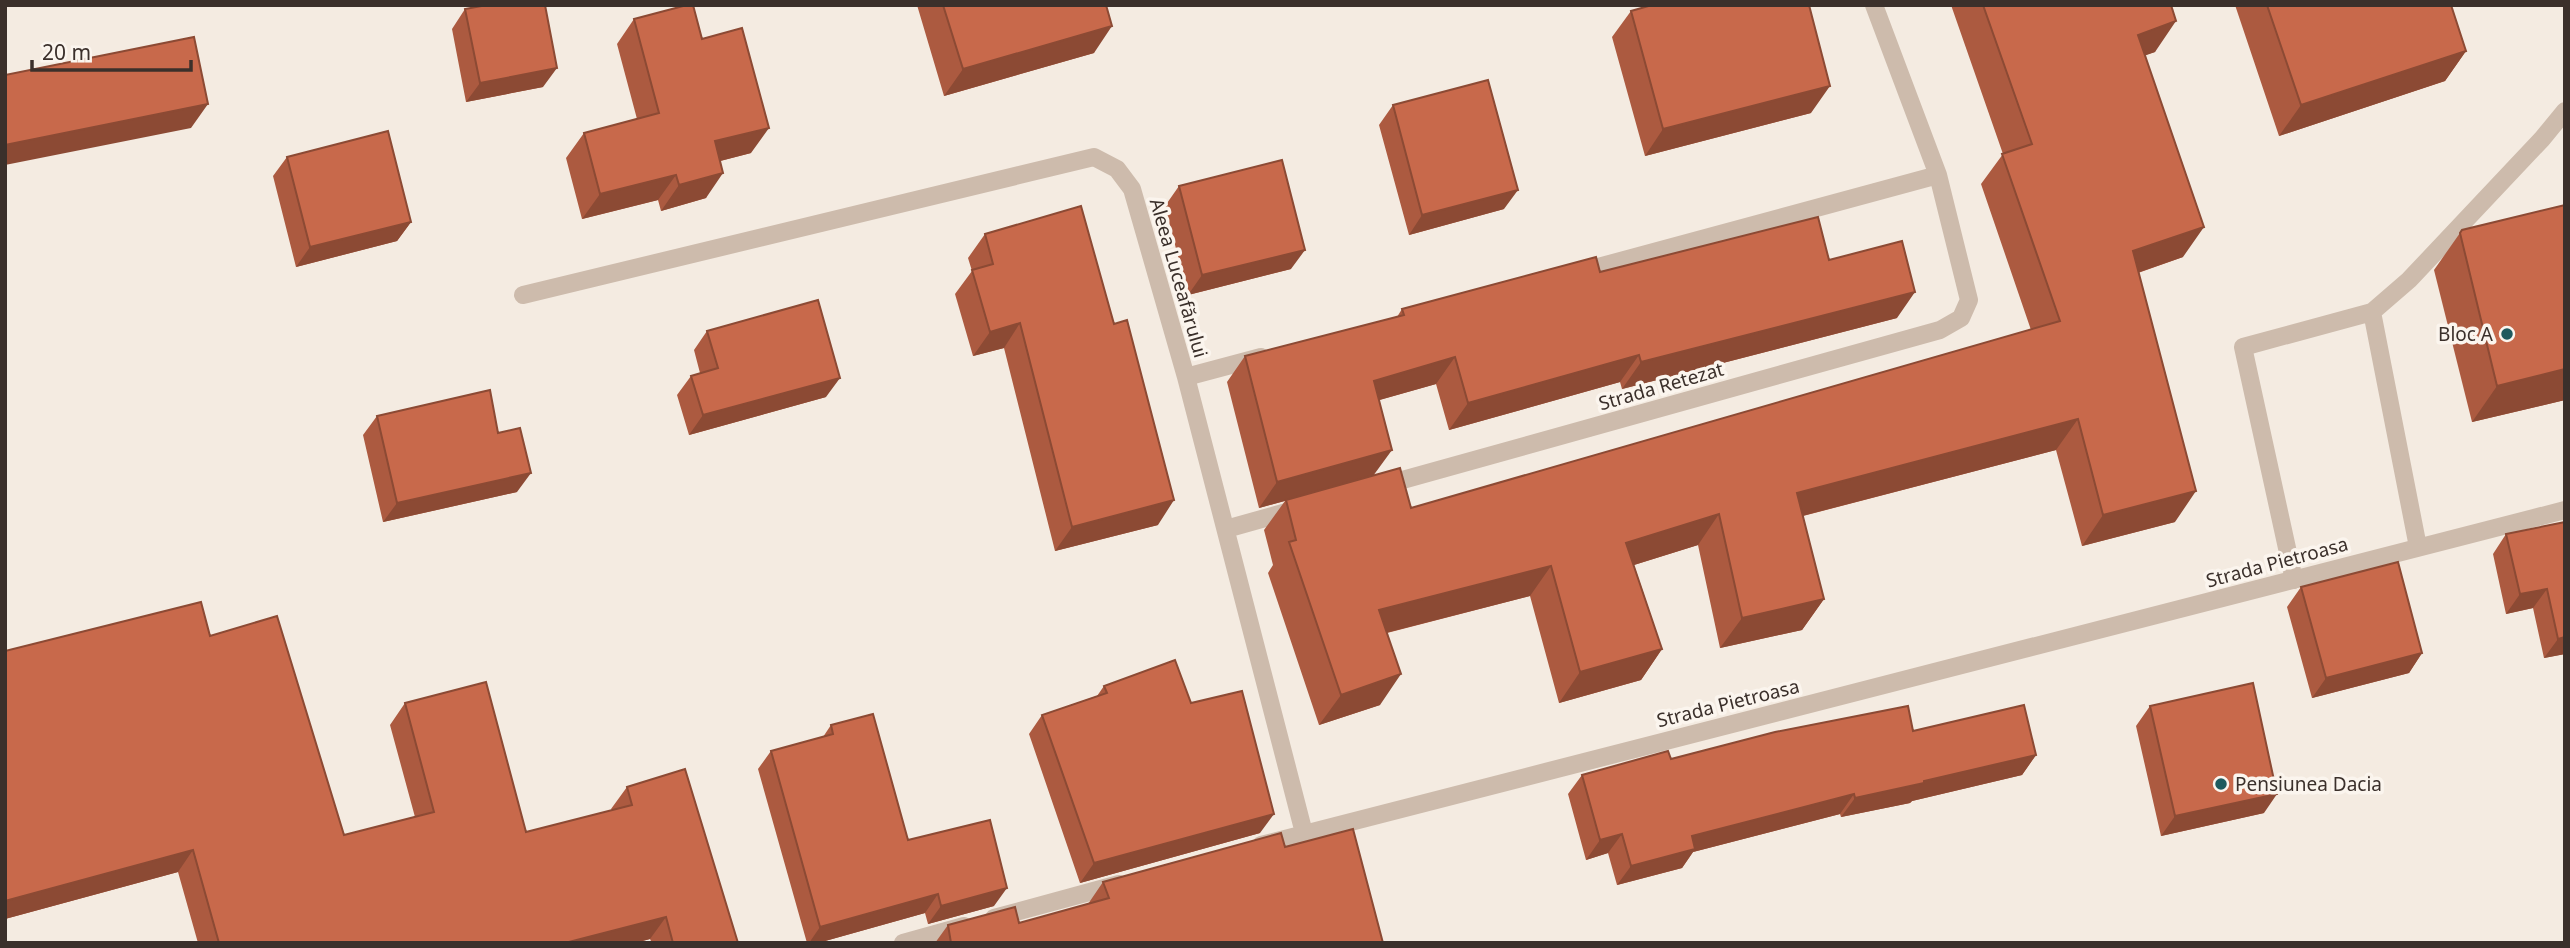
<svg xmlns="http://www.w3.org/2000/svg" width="2570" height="948" viewBox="0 0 2570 948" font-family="'Noto Sans',sans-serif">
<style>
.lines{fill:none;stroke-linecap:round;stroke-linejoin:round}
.lane{stroke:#cdbbac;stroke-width:18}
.street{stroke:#cdbbac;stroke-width:18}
.wall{fill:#ac5a40}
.shaded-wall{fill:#8c4a34}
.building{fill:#c8694b;stroke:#8c4a34;stroke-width:2}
.poi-dot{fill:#1f5a5e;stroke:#fbf5ee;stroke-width:2.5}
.labels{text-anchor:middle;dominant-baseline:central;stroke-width:7;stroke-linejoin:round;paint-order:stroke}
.street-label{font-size:19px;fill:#3b302b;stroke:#fbf5ee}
.poi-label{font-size:19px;fill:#3b302b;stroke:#fbf5ee;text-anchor:end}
</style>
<rect width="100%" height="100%" fill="#f4ebe1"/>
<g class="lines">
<path class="lane" d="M 2372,312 L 2409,280 L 2542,139 L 2565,111
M 2294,580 L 2243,347 L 2372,312 L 2418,547"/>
<path class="street" d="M 1576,273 L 1938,175
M 523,295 L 1094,157 L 1117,169 L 1132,189 L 1186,377 L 1304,833
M 1186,377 L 1261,357
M 1381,486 L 1940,330 L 1961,318 L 1969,300 L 1938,175 L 1874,5
M 1226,529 L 1297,509
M 1261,845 L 2565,510
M 994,918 L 1119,884
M 903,943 L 964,926"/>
</g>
<path class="wall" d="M 917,5 L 1106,5 L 1094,53 L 944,96 Z
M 1951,5 L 2171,5 L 2155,52 L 2145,55 L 2183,257 L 2138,273 L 2175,522 L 2082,546 L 2056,450 L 1803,516 L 1824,599 L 1802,630 L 1720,648 L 1698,545 L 1634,565 L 1662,649 L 1641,680 L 1559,703 L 1530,596 L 1387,633 L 1380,705 L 1319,725 L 1268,573 L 1273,565 L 1264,530 L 1285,501 L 1259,508 L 1227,382 L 1245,356 L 1397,317 L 1402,309 L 1600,272 L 1829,260 L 1897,318 L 1622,389 L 1620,382 L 1449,430 L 1436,384 L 1379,400 L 1374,475 L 1411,508 L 2031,330 L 1981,184 L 2003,154 Z
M 2235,5 L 2451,5 L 2466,51 L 2445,81 L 2279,136 Z
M 465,9 L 543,87 L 466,102 L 452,29 Z
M 1631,11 L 1811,113 L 1645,156 L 1612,37 Z
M 634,19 L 702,39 L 751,153 L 720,161 L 706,198 L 661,211 L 658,200 L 582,219 L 566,158 L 584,133 L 637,119 L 617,44 Z
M 1393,105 L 1504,209 L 1409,235 L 1379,125 Z
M 287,157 L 411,222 L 397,241 L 296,267 L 273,176 Z
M 1179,186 L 1291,269 L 1188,295 L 1165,206 Z
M 2460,233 L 2565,400 L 2472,422 L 2434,270 Z
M 985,234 L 1158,525 L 1055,551 L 1004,348 L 973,356 L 955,294 L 972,271 L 968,258 Z
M 707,331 L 826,397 L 689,435 L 677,395 L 691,376 L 700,373 L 694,350 Z
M 377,416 L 498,433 L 517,492 L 383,522 L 363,435 Z
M 2565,522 L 2565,654 L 2544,658 L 2533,608 L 2506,614 L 2493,554 L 2506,534 Z
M 2301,587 L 2422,653 L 2409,673 L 2312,698 L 2287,607 Z
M 210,636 L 344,835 L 415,817 L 390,725 L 405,703 L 526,832 L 612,810 L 611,809 L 627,787 L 738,943 L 652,943 L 650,939 L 635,943 L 198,943 L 178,872 L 5,919 L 5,651 Z
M 1104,686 L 1191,703 L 1260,833 L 1080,883 L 1029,734 L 1042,715 L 1097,696 Z
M 2150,706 L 2264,813 L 2161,836 L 2136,726 Z
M 831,725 L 908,840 L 994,906 L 928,924 L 925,913 L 818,943 L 807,943 L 758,769 L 771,751 L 823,737 Z
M 1913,731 L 2036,755 L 2022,775 L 1912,801 L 1910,803 L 1841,817 L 1840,814 L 1693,852 L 1682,868 L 1617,885 L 1608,853 L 1586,860 L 1568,794 L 1582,775 L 1671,759 Z
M 1285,847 L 1383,943 L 935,943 L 948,925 L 1019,923 L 1088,904 L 1103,882 Z"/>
<path class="shaded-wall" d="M 2176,21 L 2155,52 L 2116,66 L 2138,35 Z
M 1112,26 L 1094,53 L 944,96 L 963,69 Z
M 2466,51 L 2445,81 L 2279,136 L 2301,105 Z
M 557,68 L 543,87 L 466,102 L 480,83 Z
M 1830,86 L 1811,113 L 1645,156 L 1663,129 Z
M 208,104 L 191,128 L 5,165 L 5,145 Z
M 769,128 L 751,153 L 697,167 L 715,141 Z
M 723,173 L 706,198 L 661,211 L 679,185 Z
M 676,175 L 658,200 L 582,219 L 600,194 Z
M 1518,190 L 1504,209 L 1409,235 L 1422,215 Z
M 411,222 L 397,241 L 296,267 L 310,247 Z
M 2204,227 L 2183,257 L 2111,282 L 2133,251 Z
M 1305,250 L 1291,269 L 1188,295 L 1202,275 Z
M 1915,292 L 1897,318 L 1622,389 L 1641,362 Z
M 1020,323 L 1004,348 L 973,356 L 990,332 Z
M 1639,355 L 1620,382 L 1449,430 L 1468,403 Z
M 1455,357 L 1436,384 L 1355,407 L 1374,381 Z
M 2565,369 L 2565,400 L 2472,422 L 2497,386 Z
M 840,378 L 826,397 L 689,435 L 703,415 Z
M 2078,419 L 2056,450 L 1775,523 L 1797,493 Z
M 1392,450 L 1373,476 L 1259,508 L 1277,482 Z
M 531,473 L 517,492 L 383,522 L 397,503 Z
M 2196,491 L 2175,522 L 2082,546 L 2103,515 Z
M 1174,500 L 1158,525 L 1055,551 L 1072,527 Z
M 1719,514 L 1698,545 L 1605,574 L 1626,543 Z
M 1551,566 L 1530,596 L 1358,640 L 1379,610 Z
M 2547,589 L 2533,608 L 2506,614 L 2520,594 Z
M 1824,599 L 1802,630 L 1720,648 L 1742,618 Z
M 2565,637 L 2565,654 L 2544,658 L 2558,639 Z
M 1662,649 L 1641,680 L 1559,703 L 1580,672 Z
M 2422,653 L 2409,673 L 2312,698 L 2326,678 Z
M 1401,674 L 1380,705 L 1319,725 L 1341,695 Z
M 2036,755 L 2022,775 L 1912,801 L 1910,803 L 1841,817 L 1855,798 Z
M 1854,794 L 1840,814 L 1693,852 L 1682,868 L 1617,885 L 1631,866 L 1692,836 Z
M 2277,794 L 2264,813 L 2161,836 L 2175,816 Z
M 1274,814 L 1260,833 L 1080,883 L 1094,863 Z
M 1622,834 L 1608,853 L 1586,860 L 1600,840 Z
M 193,850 L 178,872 L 5,919 L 5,901 Z
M 1007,888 L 994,906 L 928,924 L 941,906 Z
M 938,894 L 925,913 L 818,943 L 809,943 L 820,927 Z
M 666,917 L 650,939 L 635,943 L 565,943 Z"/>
<path class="building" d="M 487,5 L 545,5 L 557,68 L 480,83 L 465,9 Z
M 687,5 L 693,5 L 702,39 L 742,28 L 769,128 L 715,141 L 723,173 L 679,185 L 676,175 L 600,194 L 584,133 L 659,113 L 634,19 Z
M 943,5 L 1106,5 L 1112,26 L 963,69 Z
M 1652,5 L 1809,5 L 1830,86 L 1663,129 L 1631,11 Z
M 1983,5 L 2171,5 L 2176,21 L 2138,35 L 2204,227 L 2133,251 L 2196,491 L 2103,515 L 2078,419 L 1797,493 L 1824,599 L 1742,618 L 1719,514 L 1626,543 L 1662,649 L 1580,672 L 1551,566 L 1379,610 L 1401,674 L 1341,695 L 1289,542 L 1296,540 L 1286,500 L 1400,468 L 1411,508 L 2060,321 L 2002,154 L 2032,144 Z
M 2267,5 L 2451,5 L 2466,51 L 2301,105 Z
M 194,37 L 208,104 L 5,145 L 5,75 Z
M 1488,80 L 1518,190 L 1422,215 L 1393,105 Z
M 388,131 L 411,222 L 310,247 L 287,157 Z
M 1282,160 L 1305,250 L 1202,275 L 1179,186 Z
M 2565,205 L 2565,369 L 2497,386 L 2460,233 L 2462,230 Z
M 1081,206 L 1114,324 L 1127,320 L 1174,500 L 1072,527 L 1020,323 L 990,332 L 972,270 L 993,264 L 985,234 Z
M 1818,217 L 1829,260 L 1902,241 L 1915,292 L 1641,362 L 1639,355 L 1468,403 L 1455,357 L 1374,381 L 1392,450 L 1277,482 L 1245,356 L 1404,315 L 1402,309 L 1596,257 L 1600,272 Z
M 818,300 L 840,378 L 703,415 L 691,376 L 718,368 L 707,331 Z
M 490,390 L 498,433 L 520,428 L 531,473 L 397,503 L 377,416 Z
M 2565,522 L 2565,637 L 2558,639 L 2547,589 L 2520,594 L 2506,534 Z
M 2398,562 L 2422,653 L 2326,678 L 2301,587 Z
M 201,602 L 210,636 L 277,616 L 344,835 L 434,812 L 405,703 L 486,682 L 526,832 L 632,805 L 627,787 L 685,769 L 738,943 L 673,943 L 666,917 L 565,943 L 219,943 L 193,850 L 5,901 L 5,651 Z
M 1175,660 L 1191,703 L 1242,691 L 1274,814 L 1094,863 L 1042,715 L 1107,693 L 1104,686 Z
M 2253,683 L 2277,794 L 2175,816 L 2150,706 Z
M 2024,705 L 2036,755 L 1924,781 L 1924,783 L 1855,798 L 1854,794 L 1692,836 L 1695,849 L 1631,866 L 1622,834 L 1600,840 L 1582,775 L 1668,751 L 1671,759 L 1775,732 L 1908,706 L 1913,731 Z
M 873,714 L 908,840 L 990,820 L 1007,888 L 941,906 L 938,894 L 820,927 L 771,751 L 833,734 L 831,725 Z
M 1353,829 L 1383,943 L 951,943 L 948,925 L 1015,907 L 1019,923 L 1109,898 L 1103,882 L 1281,833 L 1285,847 Z"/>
<g class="poi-dot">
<circle cx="2507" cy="334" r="7"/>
<circle cx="2221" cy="784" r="7"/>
</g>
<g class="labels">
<g class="street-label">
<text transform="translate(1179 278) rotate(74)">Aleea Luceafărului</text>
<text transform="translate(1661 386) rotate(-16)">Strada Retezat</text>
<text transform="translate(2277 562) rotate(-15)">Strada Pietroasa</text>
<text transform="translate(1728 703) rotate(-14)">Strada Pietroasa</text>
</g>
<g class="poi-label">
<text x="2493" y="334">Bloc A</text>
<text x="2235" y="784" text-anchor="start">Pensiunea Dacia</text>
</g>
</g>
<rect width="2570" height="948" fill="none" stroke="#3b302b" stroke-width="14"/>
<path d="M32 60v10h159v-10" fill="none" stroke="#3b302b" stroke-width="3.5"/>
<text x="42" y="60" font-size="21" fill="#3b302b" stroke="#fbf5ee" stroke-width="5" paint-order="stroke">20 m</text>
</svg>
